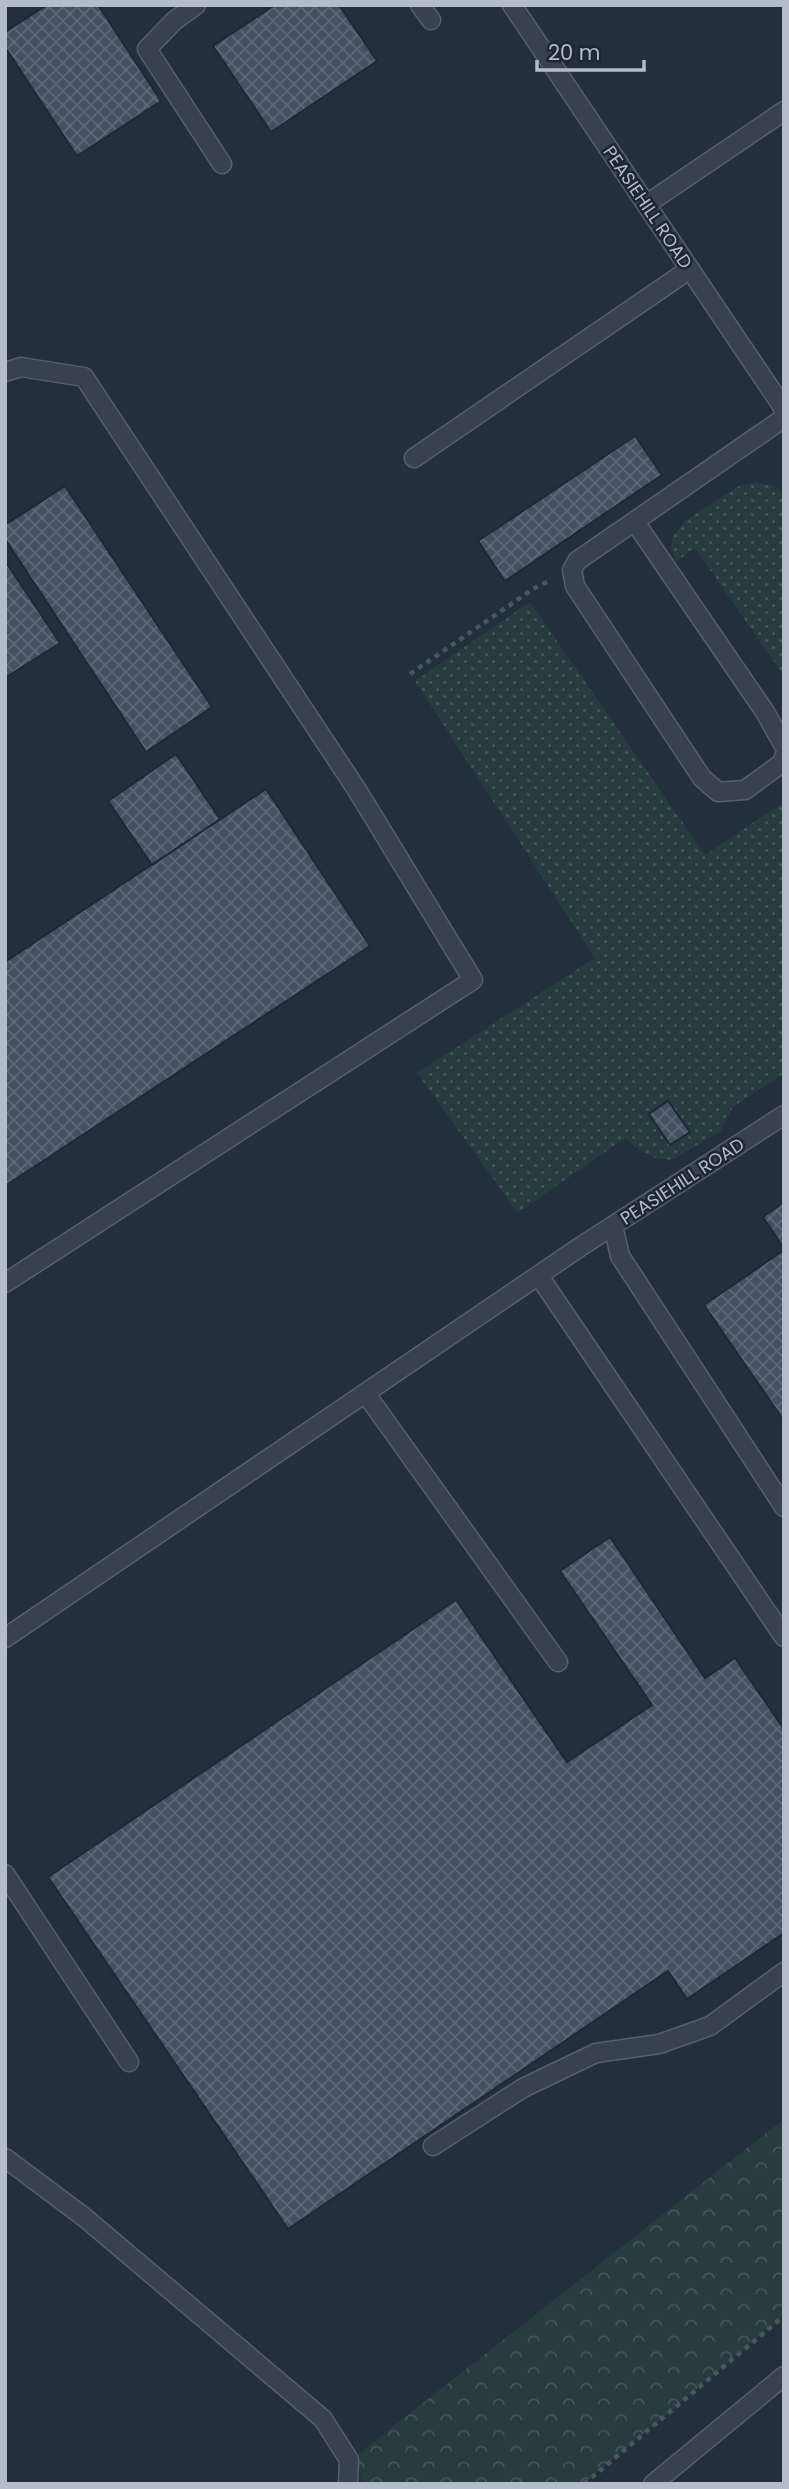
<svg xmlns="http://www.w3.org/2000/svg" width="789" height="2489" viewBox="0 0 789 2489" font-family="Poppins,sans-serif">
<style>
.grass{fill:url(#grass-dots)}
.forest{fill:url(#forest-crowns)}
.building{fill:url(#building-cross-hatch);stroke:#1f2835;stroke-width:2}
.lines{fill:none;stroke-linecap:round;stroke-linejoin:round}
.lane-casing{stroke:#565f6c;stroke-width:21}
.path{stroke:#44595c;stroke-width:4.5;stroke-dasharray:5 5;stroke-linecap:butt}
.lane{stroke:#38414e;stroke-width:18}
.labels{text-anchor:middle;dominant-baseline:central;stroke-width:5;stroke-linejoin:round;paint-order:stroke}
.street-label{font-size:18px;fill:#b4bcc9;stroke:#1d2633}
</style>
<defs>
<pattern id="grass-dots" width="8" height="8" patternUnits="userSpaceOnUse" patternTransform="scale(1.75)"><rect width="8" height="8" fill="#263c3f"/><path d="M2 2h.1M6 6h.1" fill="none" stroke="#435659" stroke-width="1.8" stroke-linecap="round"/></pattern>
<pattern id="forest-crowns" width="20" height="18" patternUnits="userSpaceOnUse" patternTransform="scale(1.75)"><rect width="20" height="18" fill="#263c3f"/><path d="M2 6a3 3 0 1 1 6 0M12 15a3 3 0 1 1 6 0" fill="none" stroke="#435659"/></pattern>
<pattern id="building-cross-hatch" width="8" height="8" patternUnits="userSpaceOnUse" patternTransform="scale(1.75)"><rect width="8" height="8" fill="#455162"/><path d="M0 0l8 8M0 8l8-8" fill="none" stroke="#5d6877"/></pattern>
</defs>
<rect width="100%" height="100%" fill="#242f3e"/>
<path class="grass" d="M 756,482 L 777,487 L 784,497 L 784,676 L 695,548 L 676,562 L 671,548 L 673,536 L 685,521 L 739,486 Z
M 530,602 L 705,855 L 784,802 L 784,1073 L 733,1107 L 720,1132 L 671,1160 L 655,1158 L 639,1150 L 625,1138 L 518,1213 L 417,1073 L 595,958 L 415,681 Z"/>
<path class="forest" d="M 784,2119 L 784,2316 L 583,2484 L 362,2484 L 357,2455 Z"/>
<path class="building" d="M 47,5 L 98,5 L 161,101 L 77,156 L 5,47 L 5,32 Z
M 275,5 L 339,5 L 377,61 L 271,132 L 213,46 Z
M 635,436 L 662,475 L 505,581 L 478,541 Z
M 65,486 L 212,707 L 146,752 L 5,539 L 5,525 Z
M 5,561 L 60,643 L 5,678 Z
M 176,754 L 220,819 L 152,865 L 108,801 Z
M 266,789 L 370,946 L 5,1186 L 5,962 Z
M 668,1101 L 690,1132 L 670,1145 L 649,1114 Z
M 784,1202 L 784,1248 L 763,1217 Z
M 784,1250 L 784,1421 L 704,1305 Z
M 610,1537 L 705,1678 L 735,1658 L 784,1729 L 784,1933 L 687,1999 L 668,1971 L 288,2229 L 48,1877 L 456,1600 L 567,1762 L 652,1705 L 560,1571 Z"/>
<g class="lines">
<g class="lane-casing">
<path id="lane" d="M 196,5 L 174,21 L 147,49 L 222,164
M 420,5 L 431,20
M 512,5 L 784,409
M 647,204 L 784,111
M 5,372 L 21,367 L 84,377 L 357,790 L 473,980 L 5,1283
M 784,418 L 577,561 L 572,570 L 575,586 L 702,778 L 718,792 L 745,790 L 782,763 L 784,757
M 414,458 L 690,269
M 635,522 L 765,712 L 784,746
M 613,1226 L 620,1256 L 784,1507
M 539,1276 L 784,1637
M 366,1394 L 558,1662
M 5,1638 L 580,1247 L 784,1115
M 5,1874 L 129,2062
M 433,2146 L 523,2088 L 596,2053 L 659,2044 L 710,2026 L 784,1972
M 5,2158 L 84,2217 L 323,2419 L 349,2460 L 348,2484
M 653,2484 L 784,2376"/>
</g>
<path class="path" d="M 410,674 L 533,589 L 549,581
M 584,2484 L 784,2316"/>
<use href="#lane" class="lane"/>
</g>
<g class="labels">
<g class="street-label">
<text transform="translate(648 207) rotate(56)">PEASIEHILL ROAD</text>
<text transform="translate(682 1181) rotate(-33)">PEASIEHILL ROAD</text>
</g>
</g>
<rect width="789" height="2489" fill="none" stroke="#b4bcc9" stroke-width="14"/>
<path d="M537 60v10h107v-10" fill="none" stroke="#b4bcc9" stroke-width="3.5"/>
<text x="548" y="60" font-size="21" fill="#b4bcc9" stroke="#1d2633" stroke-width="5" paint-order="stroke">20 m</text>
</svg>
